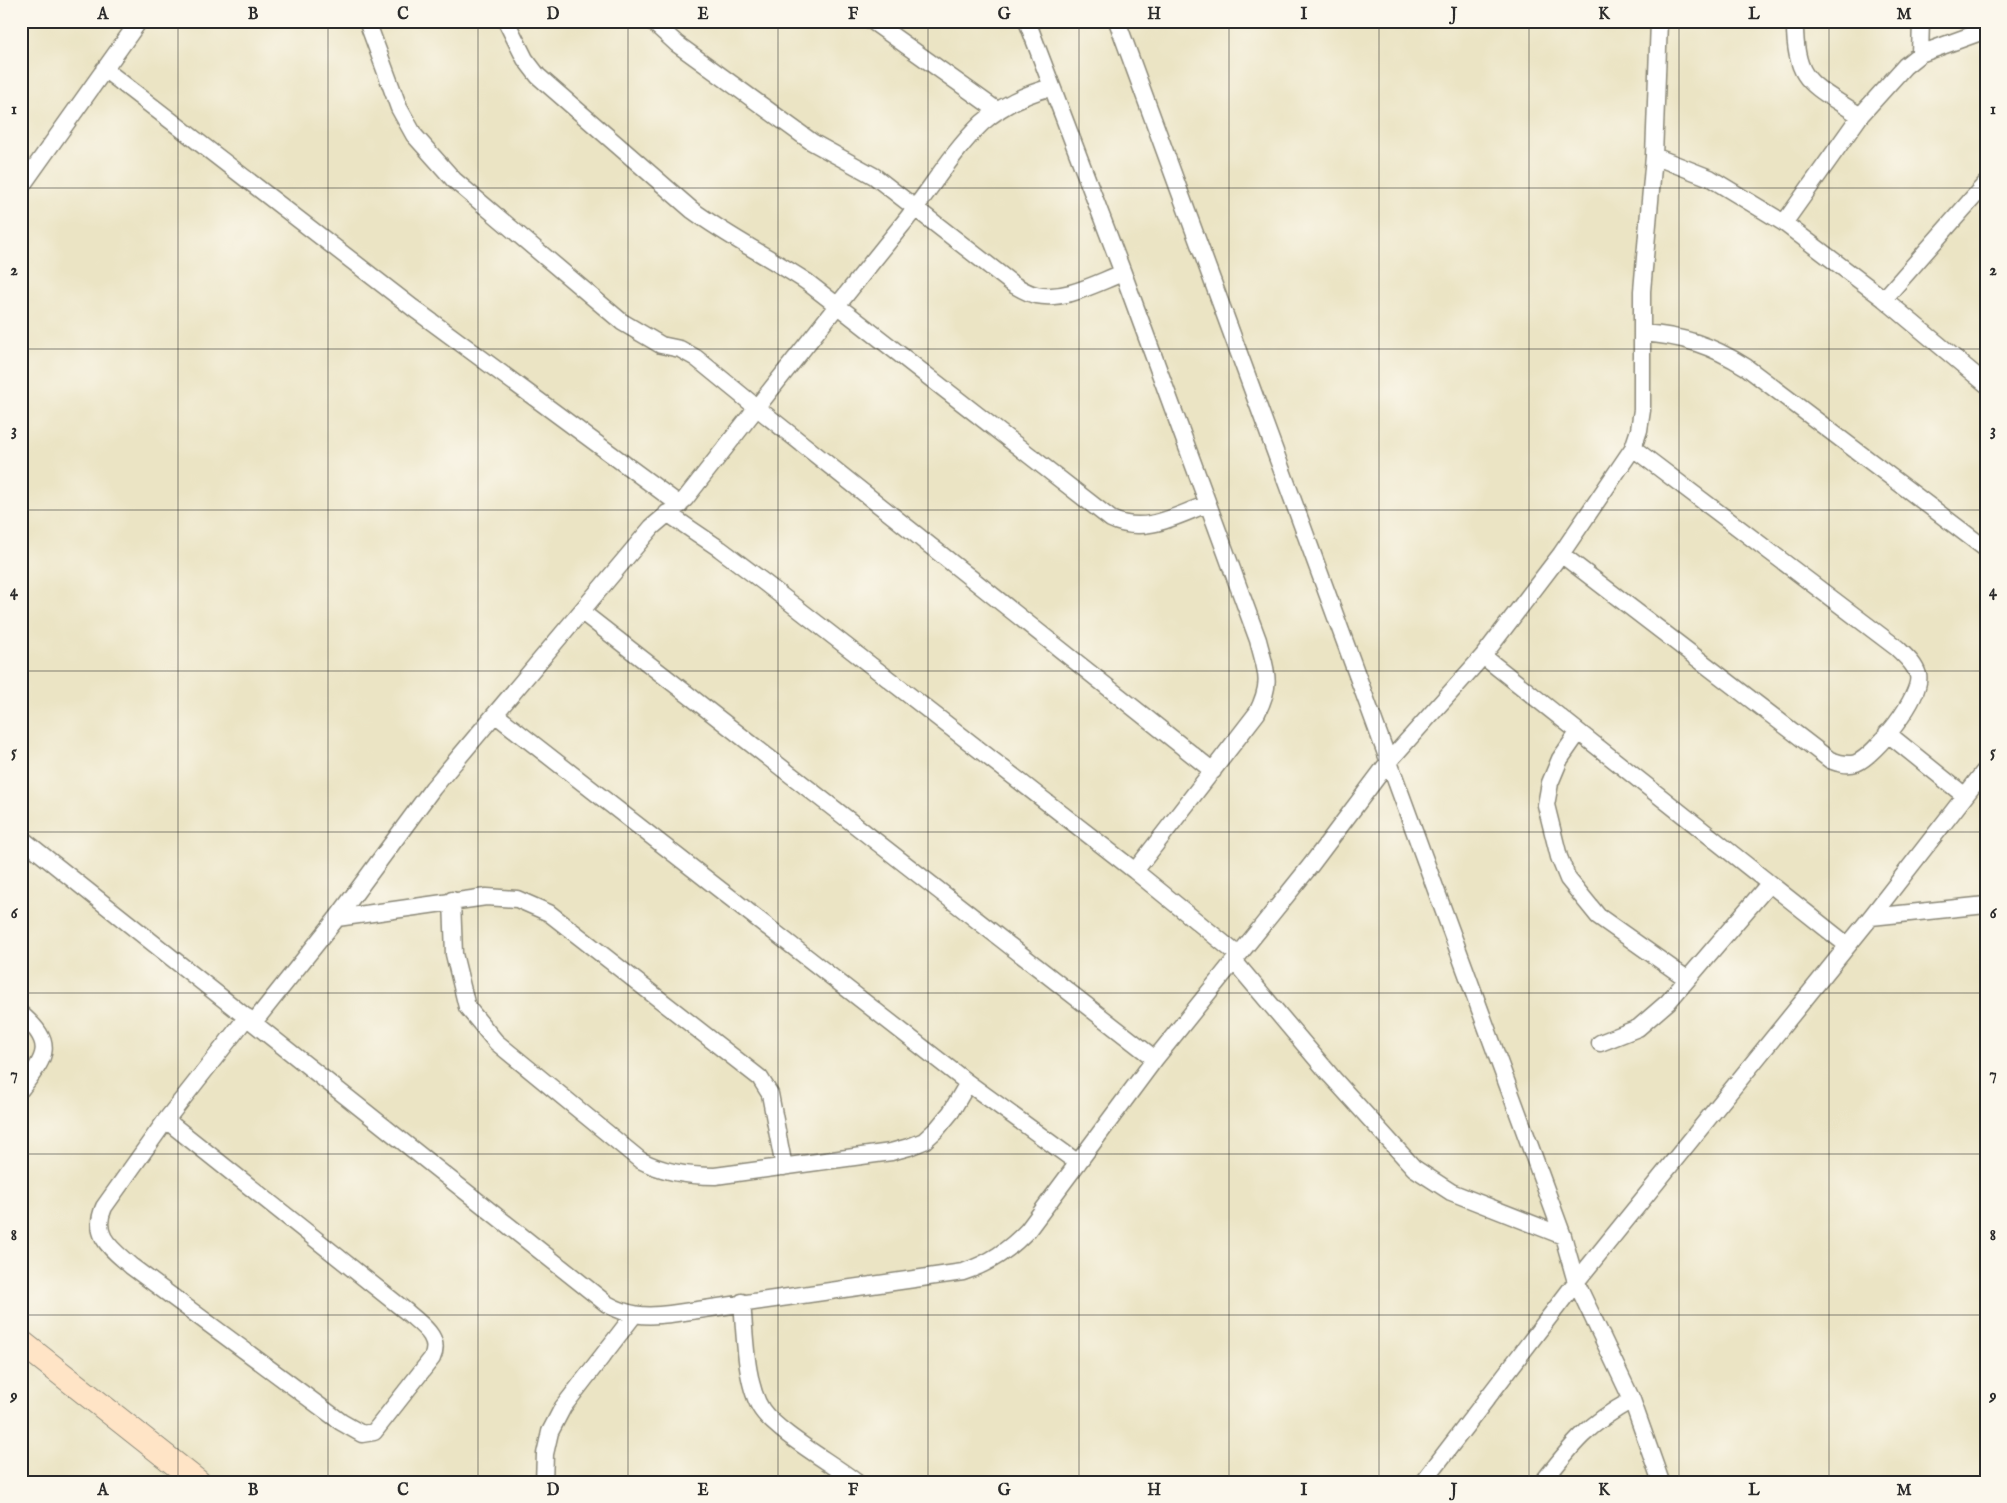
<svg xmlns="http://www.w3.org/2000/svg" width="2007" height="1503" viewBox="0 0 2007 1503" font-family="'IM FELL English',serif">
<style>
.lines{fill:none;stroke-linecap:round;stroke-linejoin:round}
.street-casing{stroke:#8b8878;stroke-width:19}
.secondary-casing{stroke:#8b8878;stroke-width:26}
.street{stroke:#fff;stroke-width:16}
.secondary{stroke:#ffe4c6;stroke-width:24}
.grid{fill:none;stroke:#2b2b2b;stroke-width:1;stroke-opacity:0.55}
.neatline{fill:none;stroke:#2b2b2b;stroke-width:2}
.grid-label{font-size:16px;text-anchor:middle;font-weight:bold;fill:#2b2b2b}
</style>
<rect width="100%" height="100%" fill="#fbf7ec"/>
<filter id="ink" filterUnits="userSpaceOnUse"><feTurbulence type="fractalNoise" baseFrequency=".02" numOctaves="2"/><feDisplacementMap in="SourceGraphic" scale="10" xChannelSelector="R" yChannelSelector="G"/><feConvolveMatrix kernelMatrix="1 2 1 2 8 2 1 2 1" color-interpolation-filters="sRGB"/></filter>
<filter id="wash" filterUnits="userSpaceOnUse"><feTurbulence type="fractalNoise" baseFrequency=".0096" numOctaves="4" result="noise"/><feDisplacementMap in="SourceGraphic" scale="20" xChannelSelector="R" yChannelSelector="G"/><feGaussianBlur stdDeviation="1.12" result="paint"/><feColorMatrix in="noise" values="0 0 0 0 0 0 0 0 0 0 0 0 0 0 0 0 0 1.4 0 .05"/><feComposite in="paint" operator="in"/></filter>
<g filter="url(#wash)">
<rect width="100%" height="100%" fill="#ebe4c4"/>
</g>
<g filter="url(#ink)">
<g class="lines">
<g class="street-casing">
<path id="street" d="M 367,21 L 399,108 L 414,135 L 454,180 L 622,322 L 661,345 L 680,349 L 696,358 L 756,407 L 1213,771
M 506,21 L 525,59 L 538,76 L 692,210 C 729,237 769,257 807,282 L 1111,519 C 1144,535 1176,516 1207,504
M 652,21 L 677,44 L 812,142 L 874,176 L 1014,285 C 1021,289 1029,294 1036,295 C 1066,301 1096,283 1123,273
M 872,21 L 998,111
M 1027,21 L 1123,273 L 1258,640 C 1266,672 1273,681 1257,713 L 1135,871
M 1117,21 L 1563,1236 L 1576,1282 L 1632,1400 L 1661,1482
M 1795,21 C 1794,84 1813,84 1860,116
M 1920,54 L 1921,21
M 104,69 L 413,308 L 680,505
M 1654,156 L 1710,178 L 1784,223 L 1884,299 L 1986,384
M 21,187 L 139,21
M 1784,223 L 1860,116 L 1905,66 L 1920,54 L 1986,30
M 1884,299 L 1986,183
M 1642,333 C 1683,336 1711,345 1746,367 L 1986,549
M 667,513 L 720,549 L 765,583 L 1135,871 L 1238,955
M 1561,554 L 1830,760 C 1838,763 1847,766 1856,763 C 1875,756 1923,695 1918,675 C 1915,664 1905,656 1897,648 L 1633,448
M 582,612 L 1155,1059
M 1483,656 L 1847,945
M 496,715 L 968,1083 L 1078,1163
M 1578,733 L 1560,759 L 1550,783 L 1546,805 L 1559,857 L 1568,879 L 1598,916 L 1687,979
M 1887,733 L 1965,796
M 21,838 L 607,1304 C 628,1316 646,1317 670,1314 L 963,1272 C 990,1263 1009,1250 1028,1230 L 1155,1059 L 1311,865 L 1390,760 L 1483,656 L 1561,554 L 1633,448 L 1639,430 L 1642,410 L 1642,291 L 1654,156 L 1659,21
M 452,900 L 454,954 L 467,1007 L 496,1042 L 640,1160 C 664,1173 689,1176 715,1176 L 891,1152 L 909,1147 L 924,1141 L 937,1129 L 951,1112 L 968,1083
M 1871,917 L 1986,905
M 337,918 L 486,897 L 517,899 L 549,913 L 760,1078 L 770,1094 L 784,1167
M 1234,961 L 1331,1076 L 1414,1168 L 1451,1192 L 1563,1236
M 21,1014 C 57,1045 45,1057 21,1089
M 254,1022 L 337,918 L 433,788 L 652,527 L 685,499 C 757,407 829,315 902,225 C 929,192 951,153 982,123 C 1002,105 1025,94 1052,87
M 1600,1043 L 1638,1028 L 1668,1002 L 1769,884
M 166,1120 L 407,1312 C 421,1325 442,1337 432,1358 L 374,1432 L 362,1434 L 341,1422 L 131,1266 C 112,1249 91,1236 104,1207 L 166,1120 L 247,1017
M 742,1302 C 745,1333 745,1385 762,1410 C 778,1433 832,1463 856,1482
M 544,1482 L 545,1454 L 550,1432 L 563,1407 L 634,1315
M 1423,1482 L 1576,1282 L 1871,917 L 1986,769
M 1543,1482 C 1573,1443 1588,1424 1632,1400"/>
</g>
<g class="secondary-casing">
<path id="secondary" d="M 21,1342 L 198,1482"/>
</g>
<use href="#street" class="street"/>
<use href="#secondary" class="secondary"/>
</g>
</g>
<path class="grid" d="M 178,21 L 178,1482M 328,21 L 328,1482M 478,21 L 478,1482M 628,21 L 628,1482M 778,21 L 778,1482M 928,21 L 928,1482M 1079,21 L 1079,1482M 1229,21 L 1229,1482M 1379,21 L 1379,1482M 1529,21 L 1529,1482M 1679,21 L 1679,1482M 1829,21 L 1829,1482M 21,188 L 1986,188M 21,349 L 1986,349M 21,510 L 1986,510M 21,671 L 1986,671M 21,832 L 1986,832M 21,993 L 1986,993M 21,1154 L 1986,1154M 21,1315 L 1986,1315"/>
<rect width="2007" height="1503" fill="none" stroke="#fbf7ec" stroke-width="55"/>
<rect x="28" y="28" width="1952" height="1448" class="neatline"/>
<g class="grid-label">
<text x="103" y="19">A</text>
<text x="253" y="19">B</text>
<text x="403" y="19">C</text>
<text x="553" y="19">D</text>
<text x="703" y="19">E</text>
<text x="853" y="19">F</text>
<text x="1004" y="19">G</text>
<text x="1154" y="19">H</text>
<text x="1304" y="19">I</text>
<text x="1454" y="19">J</text>
<text x="1604" y="19">K</text>
<text x="1754" y="19">L</text>
<text x="1904" y="19">M</text>
<text x="14" y="114">1</text>
<text x="1993" y="114">1</text>
<text x="14" y="275">2</text>
<text x="1993" y="275">2</text>
<text x="14" y="435">3</text>
<text x="1993" y="435">3</text>
<text x="14" y="596">4</text>
<text x="1993" y="596">4</text>
<text x="14" y="757">5</text>
<text x="1993" y="757">5</text>
<text x="14" y="918">6</text>
<text x="1993" y="918">6</text>
<text x="14" y="1079">7</text>
<text x="1993" y="1079">7</text>
<text x="14" y="1240">8</text>
<text x="1993" y="1240">8</text>
<text x="14" y="1401">9</text>
<text x="1993" y="1401">9</text>
<text x="103" y="1495">A</text>
<text x="253" y="1495">B</text>
<text x="403" y="1495">C</text>
<text x="553" y="1495">D</text>
<text x="703" y="1495">E</text>
<text x="853" y="1495">F</text>
<text x="1004" y="1495">G</text>
<text x="1154" y="1495">H</text>
<text x="1304" y="1495">I</text>
<text x="1454" y="1495">J</text>
<text x="1604" y="1495">K</text>
<text x="1754" y="1495">L</text>
<text x="1904" y="1495">M</text>
</g>
</svg>
